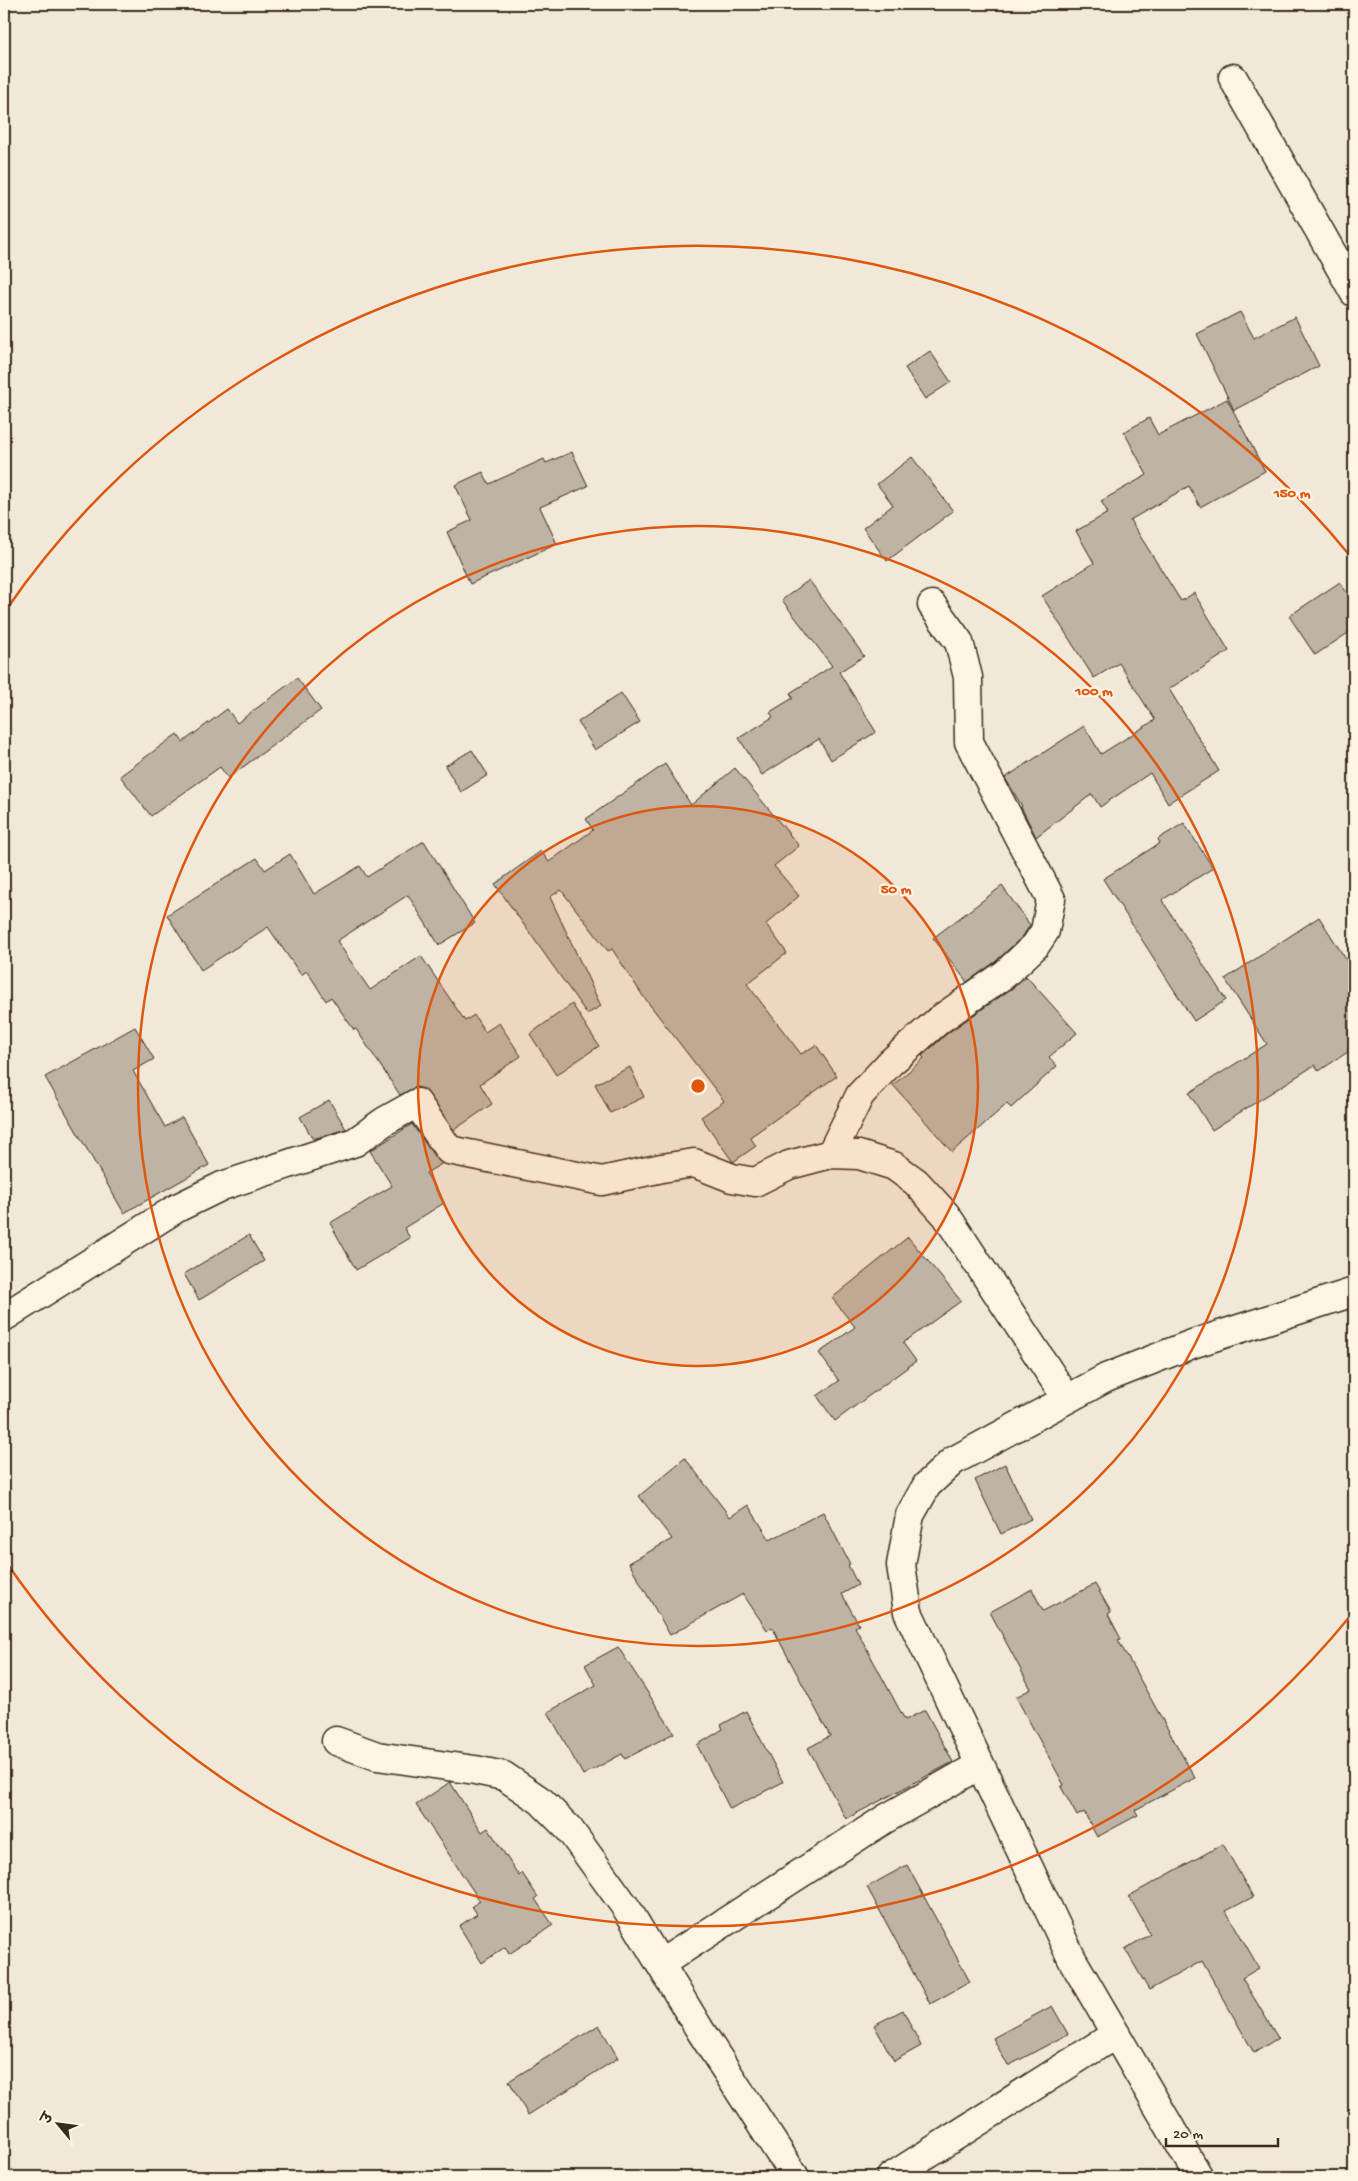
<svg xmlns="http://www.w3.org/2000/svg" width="1358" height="2181" viewBox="0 0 1358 2181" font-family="'Gochi Hand','Playpen Sans Deva',sans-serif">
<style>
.building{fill:#beb3a4;stroke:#3b2a1e}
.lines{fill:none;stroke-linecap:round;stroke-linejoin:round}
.minor-casing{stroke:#3b2a1e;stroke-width:31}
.minor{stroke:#fcf5e5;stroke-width:28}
.ring{fill:none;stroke:#df570d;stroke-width:2.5}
.centre{fill:#df570d;stroke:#fcf5e5;stroke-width:2.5}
.ring-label{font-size:15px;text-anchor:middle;font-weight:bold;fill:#df570d;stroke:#fcf5e5;stroke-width:4.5;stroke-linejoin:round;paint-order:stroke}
</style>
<rect width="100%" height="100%" fill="#f0e9d9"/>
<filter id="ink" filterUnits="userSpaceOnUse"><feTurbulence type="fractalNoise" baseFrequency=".02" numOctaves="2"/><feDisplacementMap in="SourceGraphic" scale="10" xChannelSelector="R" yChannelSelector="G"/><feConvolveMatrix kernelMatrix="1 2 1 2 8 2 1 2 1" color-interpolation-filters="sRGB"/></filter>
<g filter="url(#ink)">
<path class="building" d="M 1240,312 L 1254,338 L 1295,317 L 1319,366 L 1234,410 L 1197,334 Z
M 930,351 L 951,382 L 925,399 L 905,368 Z
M 1227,399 L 1265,471 L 1200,507 L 1189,486 L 1130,520 L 1181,601 L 1194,593 L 1229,651 L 1169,689 L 1219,771 L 1168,803 L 1150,773 L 1100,807 L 1092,794 L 1036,837 L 1021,807 L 1022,806 L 1005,778 L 1084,726 L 1101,754 L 1155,720 L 1119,663 L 1094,678 L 1042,596 L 1094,563 L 1076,531 L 1108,513 L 1101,501 L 1147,475 L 1124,432 L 1149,418 L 1158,435 Z
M 572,452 L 588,486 L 540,507 L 557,544 L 470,584 L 447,532 L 472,520 L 455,485 L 483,472 L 489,484 L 544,459 L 546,463 Z
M 912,457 L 953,511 L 887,561 L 863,528 L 893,505 L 877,484 Z
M 809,580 L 864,656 L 839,672 L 876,732 L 831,760 L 819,739 L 762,775 L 739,738 L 773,717 L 770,712 L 793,698 L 790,693 L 832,666 L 782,600 Z
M 1340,582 L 1354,604 L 1354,629 L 1315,655 L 1289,616 Z
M 297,678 L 321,710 L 228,778 L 220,767 L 151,816 L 120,776 L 177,734 L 183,742 L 227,709 L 237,723 Z
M 621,693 L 640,722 L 595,750 L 578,722 Z
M 472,750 L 488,775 L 461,792 L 445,766 Z
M 665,764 L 691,805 L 735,768 L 799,846 L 774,866 L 799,896 L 766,924 L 787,953 L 747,984 L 801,1054 L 816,1045 L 837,1076 L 750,1137 L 756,1146 L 733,1162 L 701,1117 L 724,1101 L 643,996 L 612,949 L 608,951 L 561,890 L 550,897 L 601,1006 L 587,1014 L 495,884 L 541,851 L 549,862 L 593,830 L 586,819 Z
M 1184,823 L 1213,868 L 1162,900 L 1226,1000 L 1194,1021 L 1103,879 L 1160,843 L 1158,839 Z
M 424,841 L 475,923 L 439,945 L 408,895 L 337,941 L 370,990 L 421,956 L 465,1021 L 474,1015 L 485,1032 L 499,1023 L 521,1056 L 480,1084 L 492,1104 L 454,1130 L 425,1089 L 416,1087 L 400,1095 L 356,1029 L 354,1030 L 331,997 L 326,1001 L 307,971 L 301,975 L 268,927 L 201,970 L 167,915 L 257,858 L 265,870 L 290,854 L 314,894 L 360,866 L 367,877 Z
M 1002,886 L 1030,925 L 1023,936 L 995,962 L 967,982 L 933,938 Z
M 1319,917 L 1354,972 L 1354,1048 L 1319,1071 L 1315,1065 L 1212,1130 L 1189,1093 L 1267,1044 L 1225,979 Z
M 1026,976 L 1077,1033 L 1049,1057 L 1057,1066 L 1011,1108 L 1007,1104 L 952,1152 L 893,1085 L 924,1058 L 922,1056 L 949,1032 L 1014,987 Z
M 572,1004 L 599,1046 L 556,1075 L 530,1034 Z
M 135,1027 L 154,1059 L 133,1071 L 165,1127 L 182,1117 L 209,1165 L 124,1213 L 45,1077 Z
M 630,1067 L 644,1097 L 610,1113 L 595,1084 Z
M 329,1100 L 346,1129 L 313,1139 L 300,1117 Z
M 412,1124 L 436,1159 L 443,1163 L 426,1173 L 444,1203 L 404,1228 L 410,1238 L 356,1270 L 330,1223 L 392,1186 L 370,1151 Z
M 249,1235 L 264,1261 L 199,1300 L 184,1274 Z
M 908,1237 L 961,1301 L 903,1343 L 916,1361 L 835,1421 L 817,1396 L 839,1381 L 819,1353 L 855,1327 L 832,1298 Z
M 685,1458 L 730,1517 L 748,1505 L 770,1540 L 823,1512 L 850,1564 L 848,1565 L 858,1585 L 842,1594 L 859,1625 L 855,1627 L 905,1720 L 925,1710 L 953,1762 L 846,1819 L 808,1748 L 830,1736 L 772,1627 L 767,1630 L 743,1594 L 670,1635 L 629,1563 L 672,1539 L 639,1496 Z
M 1005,1464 L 1031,1519 L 1001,1534 L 975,1480 Z
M 1095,1584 L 1111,1612 L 1108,1614 L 1121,1639 L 1118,1640 L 1195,1778 L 1135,1810 L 1138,1815 L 1097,1837 L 1084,1812 L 1077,1816 L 1061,1787 L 1064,1785 L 1016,1697 L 1031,1689 L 990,1612 L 1032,1589 L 1043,1611 Z
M 618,1647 L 674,1733 L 625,1759 L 622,1754 L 583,1775 L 548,1712 L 596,1685 L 585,1665 Z
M 746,1711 L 783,1782 L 730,1809 L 697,1745 L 723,1729 L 721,1725 Z
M 450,1782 L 482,1832 L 488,1828 L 519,1876 L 522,1873 L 538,1897 L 535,1899 L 553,1925 L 509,1954 L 505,1947 L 482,1963 L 459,1926 L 477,1914 L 472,1906 L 480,1901 L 416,1805 Z
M 1223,1844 L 1253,1897 L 1226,1911 L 1259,1968 L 1242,1978 L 1278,2038 L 1254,2053 L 1202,1961 L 1149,1990 L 1125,1949 L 1150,1934 L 1129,1896 Z
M 907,1865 L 970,1982 L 930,2004 L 867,1887 Z
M 1052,2006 L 1068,2034 L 1008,2066 L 993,2038 Z
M 903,2010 L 921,2046 L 894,2061 L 874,2025 Z
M 599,2025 L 618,2058 L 528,2115 L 509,2081 Z"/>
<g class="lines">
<g class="minor-casing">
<path id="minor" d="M 1233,78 L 1354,292
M 831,1154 L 860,1095 L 891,1062 L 939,1020 L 1005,974 L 1035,946 L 1045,931 L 1051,899 L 969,742 L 968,677 L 959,642 L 932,605
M 4,1317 L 177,1208 L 222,1186 L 355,1142 L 385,1121 L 417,1103 L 449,1150 L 602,1181 L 662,1168 L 694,1163 L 732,1178 L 755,1182 L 789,1165 L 831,1154 L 859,1155 L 894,1166 L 916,1182 L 946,1215 L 1067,1399
M 336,1741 L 377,1756 L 475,1770 L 504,1776 L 541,1801 L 569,1829 L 627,1909 L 700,2030 L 795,2177
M 660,1964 L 885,1819 L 980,1765
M 891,2177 L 1116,2034
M 1199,2177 L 1072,1959 L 908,1612 L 901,1565 L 910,1515 L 927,1485 L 953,1461 L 1106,1378 L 1192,1344 L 1354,1292"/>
</g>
<use href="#minor" class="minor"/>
</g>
</g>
<circle cx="698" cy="1086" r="280" fill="#df570d" fill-opacity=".12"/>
<g class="ring">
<circle cx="698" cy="1086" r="280"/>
<circle cx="698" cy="1086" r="560"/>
<path d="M1351 1615A840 840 0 0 1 6 1562M6 610A840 840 0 0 1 1351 557"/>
</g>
<circle cx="698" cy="1086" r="8" class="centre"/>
<g class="ring-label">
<text x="1292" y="497">150 m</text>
<text x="1094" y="695">100 m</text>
<text x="896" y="893">50 m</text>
</g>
<rect width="1358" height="2181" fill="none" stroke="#fcf5e5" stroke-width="20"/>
<rect x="10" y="10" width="1338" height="2161" fill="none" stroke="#3b2a1e" stroke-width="2" filter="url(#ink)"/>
<g transform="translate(58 2124) rotate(299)" stroke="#fcf5e5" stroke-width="4" paint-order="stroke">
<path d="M0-4L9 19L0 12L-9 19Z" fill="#3b2a1e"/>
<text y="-8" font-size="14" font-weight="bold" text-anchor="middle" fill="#3b2a1e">उ</text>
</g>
<path d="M1166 2138v8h112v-8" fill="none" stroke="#3b2a1e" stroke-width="2.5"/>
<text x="1173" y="2138" font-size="15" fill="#3b2a1e" stroke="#fcf5e5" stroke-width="4" paint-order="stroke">20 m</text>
</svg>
